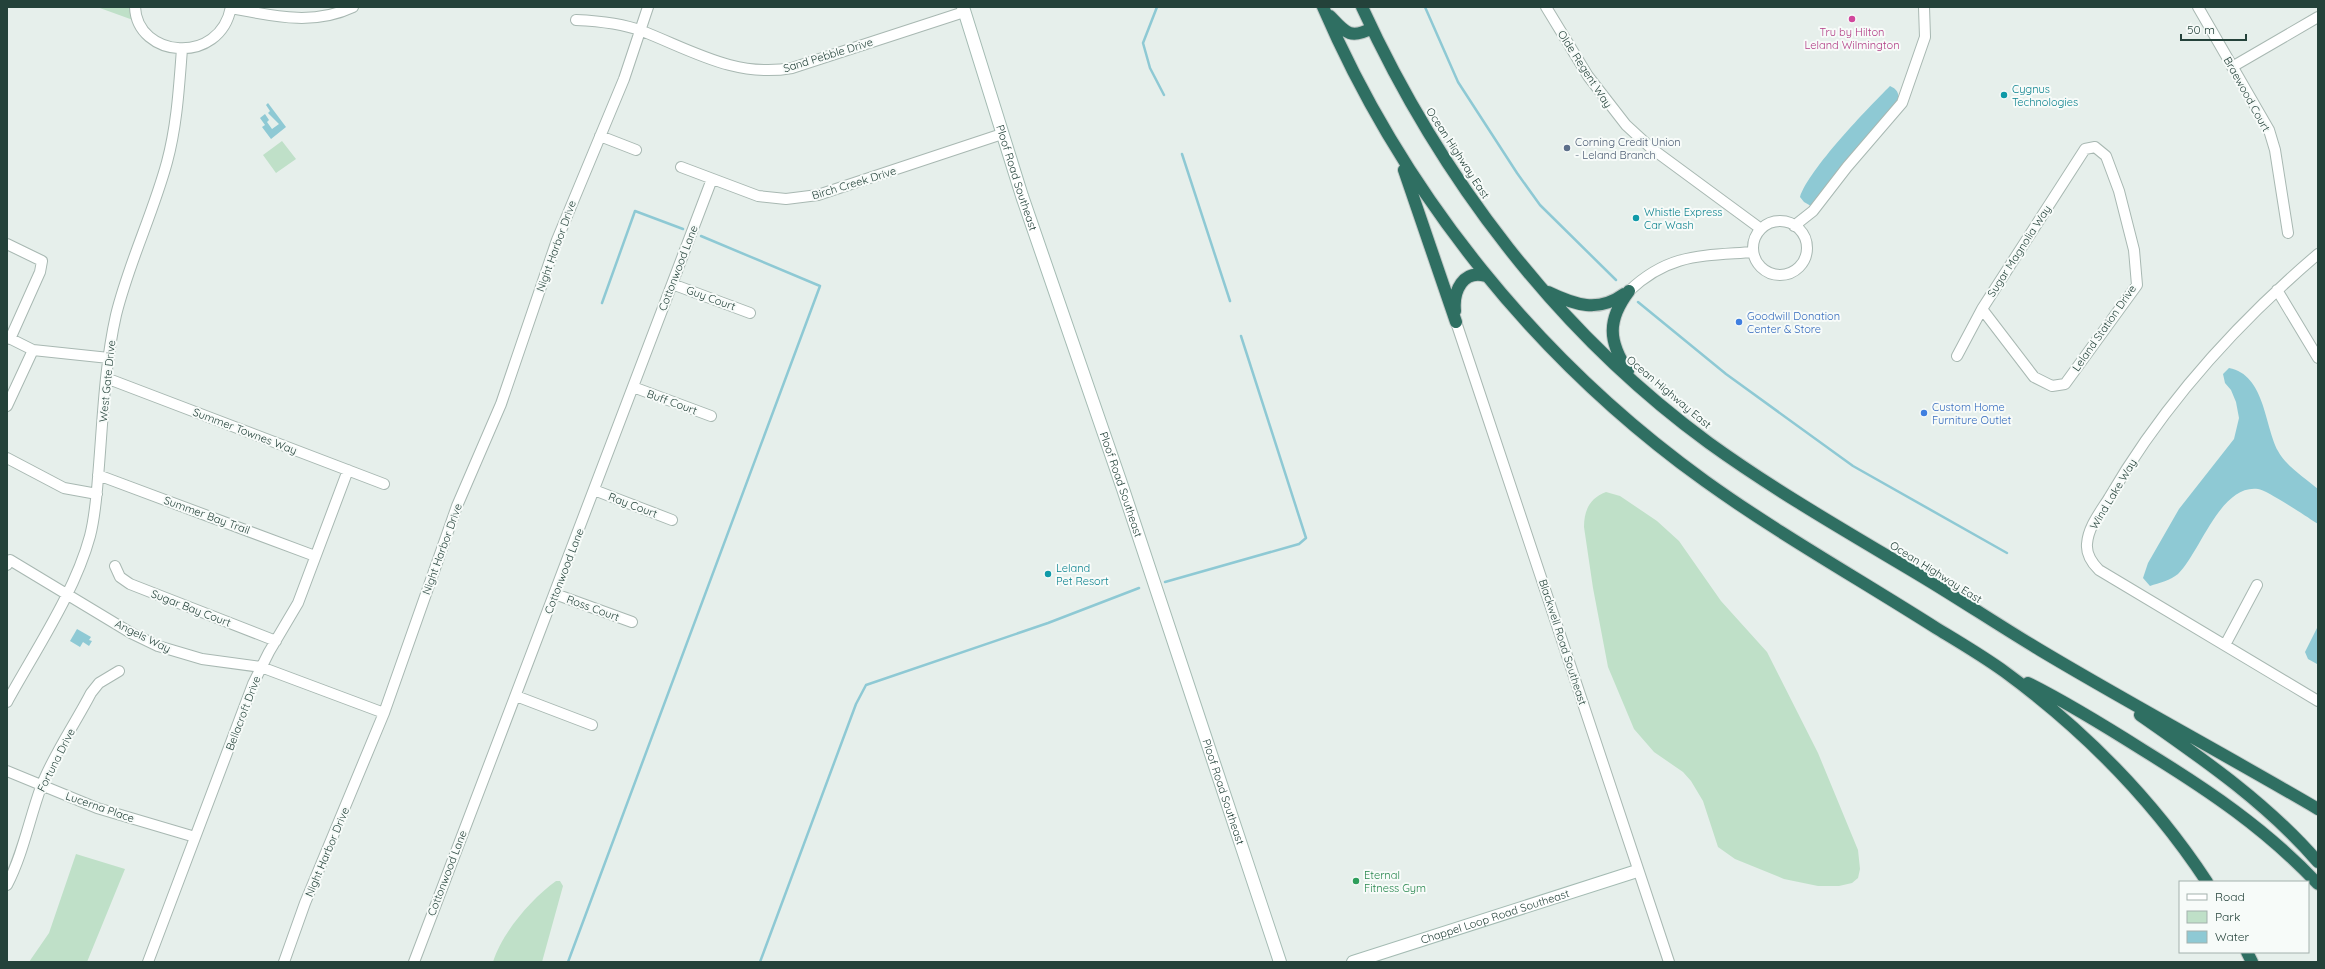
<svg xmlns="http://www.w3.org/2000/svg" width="2325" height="969" viewBox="0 0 2325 969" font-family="Quicksand,sans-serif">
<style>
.green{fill:#bfe0c8}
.water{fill:#8ec9d4}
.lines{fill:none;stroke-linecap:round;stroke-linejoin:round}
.stream{stroke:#8ec9d4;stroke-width:2.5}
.street-casing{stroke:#a8b8b2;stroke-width:12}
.secondary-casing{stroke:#a4bbb3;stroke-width:14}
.highway-casing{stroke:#c2cac8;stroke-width:14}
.street{stroke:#fff;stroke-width:10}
.secondary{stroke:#fff;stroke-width:12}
.highway{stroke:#2f6f62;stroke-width:12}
.hotel-dot{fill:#d1479c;stroke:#f7fbf9;stroke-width:1.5}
.culture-dot{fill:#0f9aa8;stroke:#f7fbf9;stroke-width:1.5}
.service-dot{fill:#5c6f8a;stroke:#f7fbf9;stroke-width:1.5}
.shop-dot{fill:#3f7fe0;stroke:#f7fbf9;stroke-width:1.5}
.leisure-dot{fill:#2e9e5b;stroke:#f7fbf9;stroke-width:1.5}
.labels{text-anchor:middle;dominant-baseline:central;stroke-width:4;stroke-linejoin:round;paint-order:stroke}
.hotel-label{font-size:11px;fill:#b23c85;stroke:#f7fbf9}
.street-label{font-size:11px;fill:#24423a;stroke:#f7fbf9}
.culture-label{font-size:11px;fill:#0d838f;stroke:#f7fbf9;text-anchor:start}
.service-label{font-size:11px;fill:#4e5e75;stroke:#f7fbf9;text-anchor:start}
.shop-label{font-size:11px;fill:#366cbe;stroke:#f7fbf9;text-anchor:start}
.leisure-label{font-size:11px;fill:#27864d;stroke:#f7fbf9;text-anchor:start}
</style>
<rect width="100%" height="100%" fill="#e6efeb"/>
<path class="green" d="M 97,7 L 129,7 L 133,20 Z
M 282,141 L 296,159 L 276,173 L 263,155 Z
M 1606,492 L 1620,496 L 1657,521 L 1679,541 L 1721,601 L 1767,652 L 1818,753 L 1858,850 L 1860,869 L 1858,878 L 1852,883 L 1839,886 L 1818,886 L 1784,879 L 1735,859 L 1718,847 L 1703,801 L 1691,781 L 1683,772 L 1654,752 L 1634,729 L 1608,667 L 1593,588 L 1584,527 C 1584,510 1590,498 1606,492 Z
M 76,854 L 125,869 L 87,962 L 29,962 L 49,933 Z
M 556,881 L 560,881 L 563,886 L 542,962 L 493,962 C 502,933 531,899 556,881 Z"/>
<path class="water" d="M 1890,86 C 1899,90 1899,95 1898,103 L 1828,183 L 1817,203 L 1811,206 L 1804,202 L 1800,197 C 1809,169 1868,108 1890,86 Z
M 268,103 L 286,127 L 271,139 L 262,127 L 265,125 L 260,118 L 265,114 L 269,120 L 267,122 L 272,129 L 279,124 L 268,113 L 270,111 L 266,105 Z
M 2229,368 C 2265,375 2264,424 2278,451 C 2286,466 2305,478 2318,489 L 2318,524 C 2307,517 2267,490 2258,489 C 2220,484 2200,553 2178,574 C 2171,580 2159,583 2150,586 L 2143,578 L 2148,563 L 2179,509 L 2234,439 L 2239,418 L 2236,402 L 2231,390 L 2225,383 L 2223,374 Z
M 2318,626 L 2318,664 L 2317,664 L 2308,659 L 2305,652 Z
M 77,629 L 91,637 L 89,640 L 92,641 L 89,646 L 83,642 L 80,647 L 70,641 Z"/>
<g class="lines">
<path class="stream" d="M 1157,7 L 1143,43 L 1150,68 L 1164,95
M 1425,7 L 1458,82 L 1517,173 L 1540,205 L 1616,280
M 1182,154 L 1230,301
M 1638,302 L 1726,374 L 1853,466 L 2007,553
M 602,303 L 635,211 L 683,229
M 1165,582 L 1299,544 L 1306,538 L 1241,336
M 568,962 L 820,286 L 701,236
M 760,962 L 856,704 L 866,685 L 1048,623 L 1139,588"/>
<g class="street-casing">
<path id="street" d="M 135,7 C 137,58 220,66 231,7
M 1546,7 L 1588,76 L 1626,125 L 1651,148 L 1761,229
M 2198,7 L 2269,130 L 2275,150 L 2288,233
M 231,8 C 273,16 313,26 353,7
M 576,20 C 598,21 621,23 642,31 C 693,51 736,78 792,68 L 964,12
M 2232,67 L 2318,17
M 600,136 L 636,150
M 681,167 L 758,196 L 786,199 L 818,195 L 1002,134
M1753 248a27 27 0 1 1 54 0a27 27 0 1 1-54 0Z
M 1794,226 L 1813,211 L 1847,167 L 1902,103 L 1925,37 L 1924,7
M 7,244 L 42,261 L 40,272 L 10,339
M 2318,254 C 2237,323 2163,405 2109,498 C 2101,511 2088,527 2087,544 C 2086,555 2092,563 2099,570 L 2318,701
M 672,284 L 750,313
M 2277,290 L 2318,358
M 1629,291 C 1669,253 1702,256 1753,252
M 1456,322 L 1669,962
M 7,337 L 33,350
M 1957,356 L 1982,309 L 2085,149 L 2095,147 L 2106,156 L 2119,191 L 2134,250 L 2137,285 L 2065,384 L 2052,386 L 2034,377 L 1982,309
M 106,378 L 384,484
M 633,387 L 711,416
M 7,406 L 33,350 L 109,358
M 7,458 L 64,488 L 97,494
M 98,475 L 315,556
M 594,490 L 672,520
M 7,565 L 10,560 L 131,633 L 158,646 L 202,659 L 261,667 L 384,713
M 115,566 L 120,577 L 130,584 L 276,641
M 555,594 L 632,622
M 2225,645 L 2257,585
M 516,696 L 592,725
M 7,702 C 35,651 75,592 90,536 C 96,513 97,489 99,465 C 103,415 105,364 116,315 C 129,262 153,214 167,162 C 177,125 179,87 182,49
M 7,771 L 97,808 L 195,837
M 7,885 C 23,854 29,820 41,787 C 53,755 75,724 91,693 L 99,683 L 119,671
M 148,962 L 253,684 L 269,652 L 298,603 L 348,470
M 284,962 L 305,903 L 384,713 L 457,506 L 501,404 L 557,240 L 624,79 L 648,7
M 414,962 L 712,179"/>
</g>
<g class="secondary-casing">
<g id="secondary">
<path id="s1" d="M 963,7 L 1022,196 L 1123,489 L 1280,962"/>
<path id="s2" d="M 1353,962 L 1637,871"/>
</g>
</g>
<g class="highway-casing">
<path id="highway" d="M 1323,7 C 1404,195 1538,361 1705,481 C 1779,534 1859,579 1936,628 C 1959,642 1983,656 2005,672 C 2084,730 2153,800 2207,882
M 1362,7 C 1440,177 1557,332 1709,443 C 1777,492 1849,533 1921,576 C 1961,600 2000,626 2040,650 C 2132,705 2226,755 2318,809
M 1330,16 C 1345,32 1350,40 1372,28
M 1404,170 L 1456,322
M 1548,292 C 1575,305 1598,313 1624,294
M 1455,311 C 1453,291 1463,269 1486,276
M 1628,371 C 1608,341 1607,320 1629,291
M 2028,683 C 2068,703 2105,726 2143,750 C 2208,790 2265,828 2318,884
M 2140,715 C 2203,759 2267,803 2318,862
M 2247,952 L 2252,962"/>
</g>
<use href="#street" class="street"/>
<use href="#secondary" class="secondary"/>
<use href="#highway" class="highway"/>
</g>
<circle class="hotel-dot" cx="1852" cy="19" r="4"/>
<g class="culture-dot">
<circle cx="2004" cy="95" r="4"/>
<circle cx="1636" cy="218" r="4"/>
<circle cx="1048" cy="574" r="4"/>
</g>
<circle class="service-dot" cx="1567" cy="148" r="4"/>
<g class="shop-dot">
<circle cx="1739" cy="322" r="4"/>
<circle cx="1924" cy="413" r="4"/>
</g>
<circle class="leisure-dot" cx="1356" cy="881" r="4"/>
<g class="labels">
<g class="hotel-label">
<text x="1852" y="32">Tru by Hilton<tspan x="1852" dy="13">Leland Wilmington</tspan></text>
</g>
<g class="street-label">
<text transform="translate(828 55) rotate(-17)">Sand Pebble Drive</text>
<text transform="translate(1585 69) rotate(57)">Olde Regent Way</text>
<text transform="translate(2247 94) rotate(61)">Braewood Court</text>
<text transform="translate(1458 153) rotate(57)">Ocean Highway East</text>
<text stroke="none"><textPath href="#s1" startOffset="179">Ploof Road Southeast</textPath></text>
<text transform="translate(854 183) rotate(-17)">Birch Creek Drive</text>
<text transform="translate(556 246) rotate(-70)">Night Harbor Drive</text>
<text transform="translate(2019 251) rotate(-57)">Sugar Magnolia Way</text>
<text transform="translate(678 268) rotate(-69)">Cottonwood Lane</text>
<text transform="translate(711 298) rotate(20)">Guy Court</text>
<text transform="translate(2104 328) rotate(-55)">Leland Station Drive</text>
<text transform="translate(107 381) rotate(-84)">West Gate Drive</text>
<text transform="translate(1669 392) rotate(40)">Ocean Highway East</text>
<text transform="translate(672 402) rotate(20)">Buff Court</text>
<text transform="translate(245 431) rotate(21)">Summer Townes Way</text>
<text stroke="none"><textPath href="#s1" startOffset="503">Ploof Road Southeast</textPath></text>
<text transform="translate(2113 494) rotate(-59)">Wind Lake Way</text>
<text transform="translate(633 505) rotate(21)">Ray Court</text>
<text transform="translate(207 515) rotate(20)">Summer Bay Trail</text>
<text transform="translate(442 549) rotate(-70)">Night Harbor Drive</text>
<text transform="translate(564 571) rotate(-69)">Cottonwood Lane</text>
<text transform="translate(1936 572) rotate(32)">Ocean Highway East</text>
<text transform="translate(191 608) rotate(21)">Sugar Bay Court</text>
<text transform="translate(593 608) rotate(20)">Ross Court</text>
<text transform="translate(143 636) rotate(26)">Angels Way</text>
<text transform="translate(1563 642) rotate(72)">Blackwell Road Southeast</text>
<text transform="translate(243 713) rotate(-69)">Bellacroft Drive</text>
<text transform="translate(56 760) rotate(-63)">Fortuna Drive</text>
<text stroke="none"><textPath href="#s1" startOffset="827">Ploof Road Southeast</textPath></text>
<text transform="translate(100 807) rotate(19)">Lucerna Place</text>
<text transform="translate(327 852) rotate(-67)">Night Harbor Drive</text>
<text transform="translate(447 873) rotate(-69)">Cottonwood Lane</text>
<text stroke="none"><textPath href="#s2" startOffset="149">Chappel Loop Road Southeast</textPath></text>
</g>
<g class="culture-label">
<text x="2012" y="89">Cygnus<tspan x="2012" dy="13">Technologies</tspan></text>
<text x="1644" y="212">Whistle Express<tspan x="1644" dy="13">Car Wash</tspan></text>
<text x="1056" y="568">Leland<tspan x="1056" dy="13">Pet Resort</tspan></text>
</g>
<g class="service-label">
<text x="1575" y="142">Corning Credit Union<tspan x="1575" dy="13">- Leland Branch</tspan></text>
</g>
<g class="shop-label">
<text x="1747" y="316">Goodwill Donation<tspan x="1747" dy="13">Center &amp; Store</tspan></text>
<text x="1932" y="407">Custom Home<tspan x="1932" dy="13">Furniture Outlet</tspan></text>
</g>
<g class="leisure-label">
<text x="1364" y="875">Eternal<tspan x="1364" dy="13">Fitness Gym</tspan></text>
</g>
</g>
<rect width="2325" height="969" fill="none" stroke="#24423a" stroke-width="16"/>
<rect x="2179" y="881" width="130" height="72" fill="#f7fbf9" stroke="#a3b1ad"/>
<rect x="2187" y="894" width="20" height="6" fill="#ffffff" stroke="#a3b1ad"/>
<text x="2215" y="901" font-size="12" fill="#24423a">Road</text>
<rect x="2187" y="911" width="20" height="12" fill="#bfe0c8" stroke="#a3b1ad"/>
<text x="2215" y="921" font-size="12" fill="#24423a">Park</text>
<rect x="2187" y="931" width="20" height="12" fill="#8ec9d4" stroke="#a3b1ad"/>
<text x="2215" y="941" font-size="12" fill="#24423a">Water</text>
<path d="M2181 34v6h65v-6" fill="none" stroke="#24423a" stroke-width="2"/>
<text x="2187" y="34" font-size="12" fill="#24423a" stroke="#f7fbf9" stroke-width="3" paint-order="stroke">50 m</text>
</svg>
